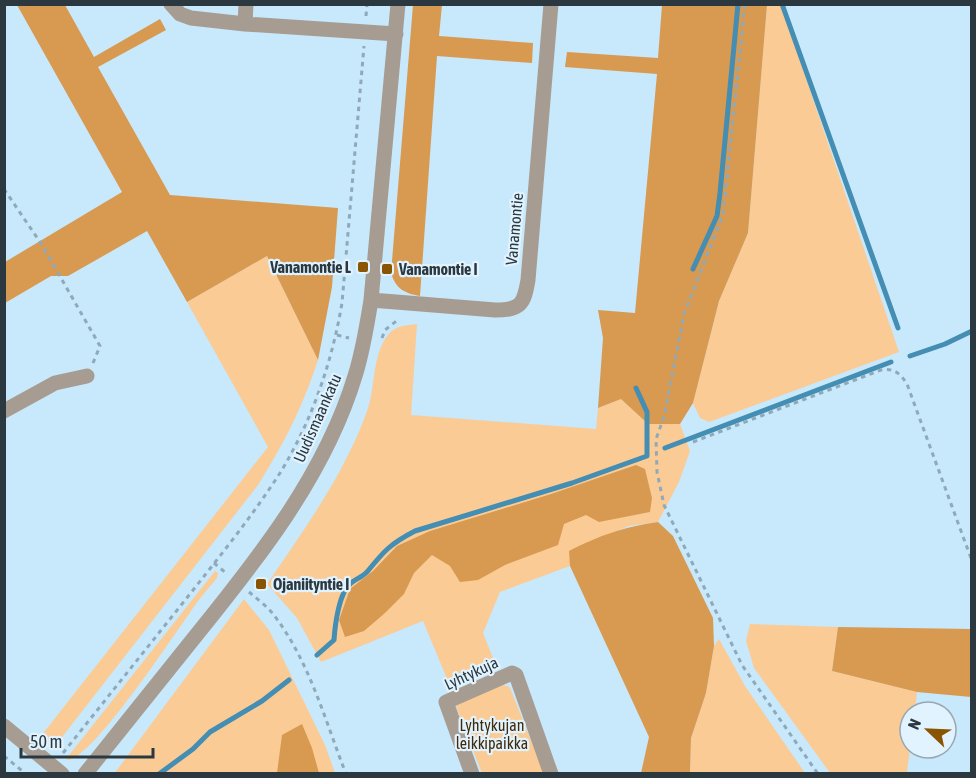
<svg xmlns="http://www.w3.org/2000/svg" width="976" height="778" viewBox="0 0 976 778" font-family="'Asap Condensed',sans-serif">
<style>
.green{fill:#fbcb96}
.forest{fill:#d89950}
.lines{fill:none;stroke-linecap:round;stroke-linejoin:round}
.stream{stroke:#448db3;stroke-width:5}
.path{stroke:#90a9b9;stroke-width:3;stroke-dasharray:4.5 4.5;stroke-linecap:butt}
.minor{stroke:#a69c92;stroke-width:15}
.poi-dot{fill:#8a5502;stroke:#e0f3fe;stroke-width:2}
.labels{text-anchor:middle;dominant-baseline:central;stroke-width:4.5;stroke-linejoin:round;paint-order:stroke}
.street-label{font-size:16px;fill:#2b3840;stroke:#e0f3fe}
.poi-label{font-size:16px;font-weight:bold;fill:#2b3840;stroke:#e0f3fe;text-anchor:start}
.park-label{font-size:16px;fill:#422908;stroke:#e0f3fe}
</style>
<rect width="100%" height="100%" fill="#c8e8fb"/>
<path class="green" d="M 767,5 L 781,5 L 899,352 L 709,422 L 700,418 L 693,403 L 719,301 L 748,233 Z
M 267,256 L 318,360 C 302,408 285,442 258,485 L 59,741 L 48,743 L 41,736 L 268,447 L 187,302 Z
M 417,324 L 411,415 L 596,429 L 598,408 L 621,399 L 648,424 L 680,424 L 690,451 L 679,482 L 658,522 L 629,526 L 570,551 L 570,566 L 500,592 L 483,633 L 497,668 L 450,686 L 423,621 L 321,662 L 297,618 L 267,584 C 304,530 343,476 366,414 C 376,390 371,356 388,335 C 394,326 407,325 417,324 Z
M 215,571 L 218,573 L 217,578 C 208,589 197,601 189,614 C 169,642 96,753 69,760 L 66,759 Z
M 244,599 L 269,630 L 325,745 L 335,773 L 114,774 Z
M 750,624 L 838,627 L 832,671 L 917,692 L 915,712 L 910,712 L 910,748 L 907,773 L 830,773 L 754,668 L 746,641 Z
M 719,639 L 745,686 L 805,773 L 690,774 L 691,738 L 706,693 L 714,646 Z
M 501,685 L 508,686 L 510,688 L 544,773 L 482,773 L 456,707 L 458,704 Z"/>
<path class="forest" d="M 17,5 L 65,5 L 94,57 L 160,19 L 166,30 L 98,67 L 170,195 L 338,208 L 332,287 L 318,360 L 267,256 L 187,302 L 147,231 L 68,276 L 51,276 L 5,303 L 5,262 L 122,192 Z
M 413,5 L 442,5 L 439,36 L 533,43 L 532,63 L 437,56 L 420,296 C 404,293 396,289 391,273 Z
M 662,5 L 767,5 L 748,233 L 719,301 L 693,403 L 680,424 L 648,424 L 621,399 L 598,408 L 603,338 L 598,310 L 635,313 L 657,74 L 565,67 L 567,52 L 658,58 Z
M 636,465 L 645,469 L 652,498 L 650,512 L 599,522 L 586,515 L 564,524 L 558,545 L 505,565 L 478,580 L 460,582 L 450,566 L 432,555 L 414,573 L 404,594 L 385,613 L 364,631 L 345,637 L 339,620 L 350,589 L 373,571 L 397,546 L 430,531 L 551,494 Z
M 658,522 L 673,536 L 713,618 L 714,646 L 706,693 L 691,738 L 690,773 L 641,773 L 649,737 L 570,566 L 569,551 C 601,535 623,527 658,522 Z
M 838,627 L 971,629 L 971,697 L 917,692 L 832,671 Z
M 302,724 L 312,748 L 319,773 L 277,773 L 282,735 Z"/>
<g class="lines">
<path class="stream" d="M 782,4 L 898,328
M 693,269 L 717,216 L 720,193 L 738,4
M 910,356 L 945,344 L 972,331
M 665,448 L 891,362
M 317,655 L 334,640 C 335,625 339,592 351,583 C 356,579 362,577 367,572 C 384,551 390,544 415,531 L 572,483 L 647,456 L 647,412 L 636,388
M 159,774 L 193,749 L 210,732 L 262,701 L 289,680"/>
<path class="path" d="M 745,4 L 723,215 L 684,314 L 664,417 L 656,439 L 657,472 L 664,505 L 742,665 L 818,774
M 366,16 L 367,4
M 4,189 L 42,245 L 100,346 L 93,363
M 337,335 L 349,338
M 382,338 L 385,330 L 399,319
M 693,442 L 881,370 C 894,368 900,373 907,384 L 972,561
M 214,563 L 226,573
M 249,592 C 257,599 267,606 273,614 C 309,660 325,720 346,774
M 63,753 C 103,703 142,654 182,604 C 216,561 251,518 280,473 C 312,421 332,362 342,303 L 364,46
M 4,756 L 26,774"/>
<path class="minor" d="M 171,4 L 180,14 L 191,18 L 245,24 L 396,34
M 245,24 L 246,4
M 371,300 L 495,310 C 521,310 524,304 528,280 L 551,4
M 4,411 L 55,383 L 87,376
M 4,726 L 62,774
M 85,774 C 122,728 158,683 194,638 C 258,559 325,475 355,376 C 363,351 367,325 371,300 L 398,4
M 472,774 L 446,702 L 512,673 L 516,675 L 551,774"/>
</g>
<g class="poi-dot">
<rect x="357" y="261" width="12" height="12" rx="3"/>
<rect x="381" y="263" width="12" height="12" rx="3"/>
<rect x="255" y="578" width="12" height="12" rx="3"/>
</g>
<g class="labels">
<g class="street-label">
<text transform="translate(514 229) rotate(-85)">Vanamontie</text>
<text transform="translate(317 418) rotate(-66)">Uudismaankatu</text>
<text transform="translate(471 673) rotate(-25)">Lyhtykuja</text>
</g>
<g class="poi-label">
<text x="351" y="267" text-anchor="end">Vanamontie L</text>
<text x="399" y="269">Vanamontie I</text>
<text x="273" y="584">Ojaniityntie I</text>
</g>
<g class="park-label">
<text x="492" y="725">Lyhtykujan<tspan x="492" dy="18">leikkipaikka</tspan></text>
</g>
</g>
<rect width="976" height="778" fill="none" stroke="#2b3840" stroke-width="12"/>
<g transform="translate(928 730) rotate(293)"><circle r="28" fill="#e0f3fe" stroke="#98a8b2" stroke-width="1.5"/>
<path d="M0-4.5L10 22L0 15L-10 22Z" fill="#8a5502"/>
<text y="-9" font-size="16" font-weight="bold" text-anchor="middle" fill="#2b3840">N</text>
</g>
<path d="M21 748v9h132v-9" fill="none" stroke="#2b3840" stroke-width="3"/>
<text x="30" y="748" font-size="18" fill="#2b3840" stroke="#e0f3fe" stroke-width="4.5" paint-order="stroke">50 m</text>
</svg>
